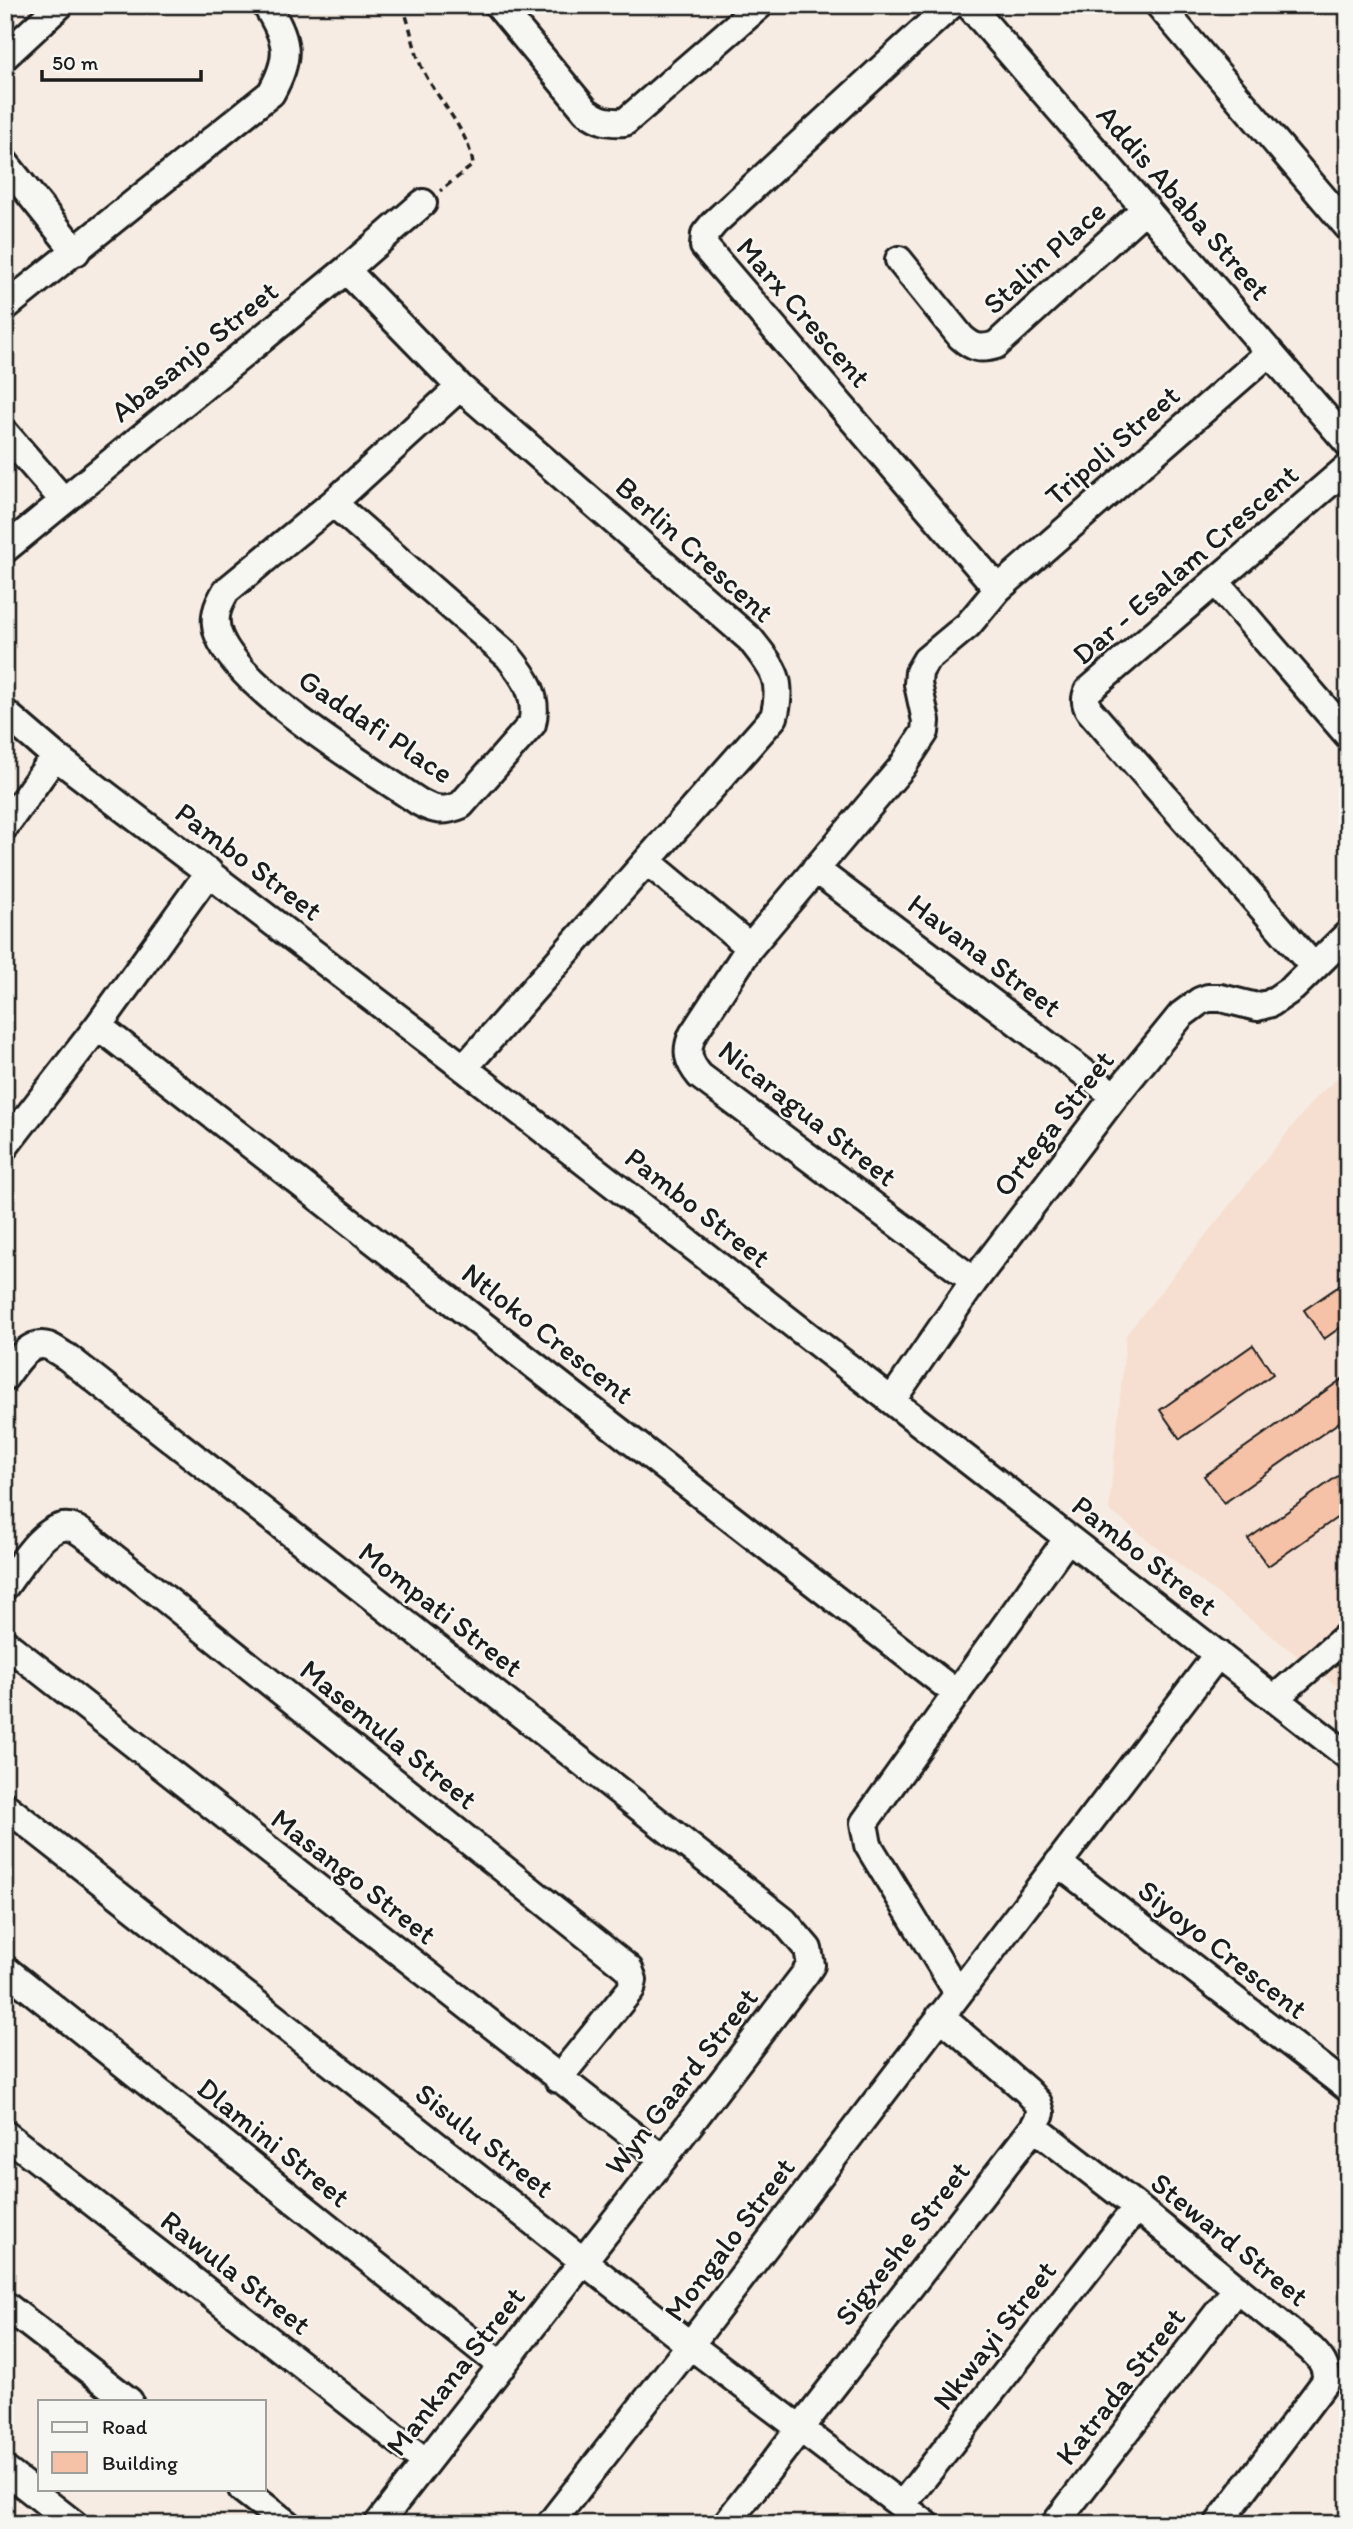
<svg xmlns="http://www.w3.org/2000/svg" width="1353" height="2529" viewBox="0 0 1353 2529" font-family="Itim,sans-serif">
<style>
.built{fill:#f6dfd1}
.building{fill:#f6c2a7;stroke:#1c1c1c;stroke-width:2}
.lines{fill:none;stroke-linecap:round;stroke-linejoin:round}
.minor-casing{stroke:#1c1c1c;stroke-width:32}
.path{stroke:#1c1c1c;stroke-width:3.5;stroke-dasharray:7 5;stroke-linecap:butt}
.minor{stroke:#f6f6f2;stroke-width:26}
.labels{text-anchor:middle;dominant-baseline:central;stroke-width:5;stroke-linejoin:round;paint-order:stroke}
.street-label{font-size:30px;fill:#1c1c1c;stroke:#f6f6f2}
</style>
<rect width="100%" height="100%" fill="#f6ece3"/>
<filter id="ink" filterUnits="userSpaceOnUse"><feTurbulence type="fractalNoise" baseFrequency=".0143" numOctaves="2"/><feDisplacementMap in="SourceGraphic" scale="14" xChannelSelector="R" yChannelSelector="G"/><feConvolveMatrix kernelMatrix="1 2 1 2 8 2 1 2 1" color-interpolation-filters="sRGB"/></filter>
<g filter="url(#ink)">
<path class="built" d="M 1348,1069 L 1348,1695 L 1109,1510 L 1126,1335 L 1314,1099 Z"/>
<path class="building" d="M 1348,1280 L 1348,1322 L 1324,1339 L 1304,1310 Z
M 1253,1345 L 1273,1374 L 1180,1439 L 1160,1410 Z
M 1348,1375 L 1348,1416 L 1224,1503 L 1204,1476 Z
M 1348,1469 L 1348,1510 L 1268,1566 L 1248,1539 Z"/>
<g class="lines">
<g class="minor-casing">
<path id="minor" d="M 498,5 L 586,111 C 599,121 608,123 625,122 L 760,5
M 951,5 L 714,223 L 705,234 L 704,246 L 998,589
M 969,5 L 1348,443
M 1159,5 L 1348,227
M 5,56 L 60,5
M 5,163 L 76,252
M 899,260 L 961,337 C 973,348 980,350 996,345 L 1146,208
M 346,270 L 460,387 L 750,639 C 773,668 784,679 774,717 L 464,1068
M 5,307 L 271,93 C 292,56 288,40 266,5
M 5,433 L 63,500
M 333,503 L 508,656 C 525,677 539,696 532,724 L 461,805 C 444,812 435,811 419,802 C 369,768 240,690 219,636 C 212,619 217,606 226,591 L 333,503 L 460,387
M 5,549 L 346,270 L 423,203
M 1215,581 L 1348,735
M 5,713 L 55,756 L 464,1068 L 1348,1756
M 5,826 L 55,756
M 647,861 L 750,947
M 815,869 L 1115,1096
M 1313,966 L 1089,710 C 1085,703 1085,699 1088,691 L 1348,467
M 98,1026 L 957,1694
M 5,1146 L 98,1026 L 209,872
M 974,1281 L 700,1076 C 688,1062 685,1051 693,1034 L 750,947 L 902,767 L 925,732 L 926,721 L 918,684 L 919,672 L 926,660 L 968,625 L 998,589 L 1270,352
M 5,1377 C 15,1364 28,1340 48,1346 C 54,1348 61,1354 67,1357 L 784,1921 L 808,1949 L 811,1965 L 805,1974 L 663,2159 L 378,2524
M 892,1400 L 974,1281 L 1115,1096 L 1181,1015 L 1200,1001 L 1208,998 L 1221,998 L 1257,1007 L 1271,1003 L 1293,988 L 1348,934
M 5,1586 C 18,1569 45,1523 69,1527 C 77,1528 86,1536 93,1541 L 629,1969 L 633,1980 L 631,1989 L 558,2079
M 5,1643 L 663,2159
M 1275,1698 L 1348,1635
M 5,1806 L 690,2345 L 926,2524
M 1058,1863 L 1348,2088
M 5,1969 L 502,2366
M 958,1993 L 868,1845 L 864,1823 L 1068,1538
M 1034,2127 L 1137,2207 L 1311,2349 C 1321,2359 1327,2366 1326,2381 L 1218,2524
M 5,2134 L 426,2462
M 5,2305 L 129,2401
M 5,2470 L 74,2524
M 242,2489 L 287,2524
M 902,2505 L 1137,2207
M 550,2524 L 690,2345 L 1218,1654
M 726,2524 L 1034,2127 L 1041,2113 L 1038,2103 L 1027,2091 L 940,2016
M 1055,2524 L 1237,2288"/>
</g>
<path class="path" d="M 402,5 C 411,26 413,48 422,68 C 436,98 470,132 473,165 L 440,191"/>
<use href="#minor" class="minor"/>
</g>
</g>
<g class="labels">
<g class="street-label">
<text transform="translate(1184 202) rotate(49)">Addis Ababa Street</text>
<text transform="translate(1044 257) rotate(-42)">Stalin Place</text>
<text transform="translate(804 312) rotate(49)">Marx Crescent</text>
<text transform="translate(194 351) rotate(-39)">Abasanjo Street</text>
<text transform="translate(1112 445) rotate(-41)">Tripoli Street</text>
<text transform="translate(695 549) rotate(42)">Berlin Crescent</text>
<text transform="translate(1185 564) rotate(-41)">Dar - Esalam Crescent</text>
<text transform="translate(376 726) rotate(34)">Gaddafi Place</text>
<text transform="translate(249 861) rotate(37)">Pambo Street</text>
<text transform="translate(985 955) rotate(37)">Havana Street</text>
<text transform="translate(808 1113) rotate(38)">Nicaragua Street</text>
<text transform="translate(1053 1123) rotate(-52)">Ortega Street</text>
<text transform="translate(698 1207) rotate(38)">Pambo Street</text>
<text transform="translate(548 1333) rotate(38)">Ntloko Crescent</text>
<text transform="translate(1145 1555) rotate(38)">Pambo Street</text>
<text transform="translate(441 1609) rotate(38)">Mompati Street</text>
<text transform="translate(389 1734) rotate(39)">Masemula Street</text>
<text transform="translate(354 1876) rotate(38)">Masango Street</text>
<text transform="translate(1223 1949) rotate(38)">Siyoyo Crescent</text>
<text transform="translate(681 2081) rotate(-52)">Wyn Gaard Street</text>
<text transform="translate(485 2140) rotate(38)">Sisulu Street</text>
<text transform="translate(274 2142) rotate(39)">Dlamini Street</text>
<text transform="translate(729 2239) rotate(-53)">Mongalo Street</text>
<text transform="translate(1230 2239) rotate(39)">Steward Street</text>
<text transform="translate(902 2243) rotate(-52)">Sigxeshe Street</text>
<text transform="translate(236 2272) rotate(38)">Rawula Street</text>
<text transform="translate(994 2335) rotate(-52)">Nkwayi Street</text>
<text transform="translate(455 2371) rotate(-52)">Mankana Street</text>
<text transform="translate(1120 2386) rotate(-52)">Katrada Street</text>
</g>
</g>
<rect width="1353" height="2529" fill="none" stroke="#f6f6f2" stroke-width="28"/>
<rect x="14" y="14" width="1325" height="2501" fill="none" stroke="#1c1c1c" stroke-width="2.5" filter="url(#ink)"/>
<rect x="38" y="2400" width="228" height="91" fill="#f6f6f2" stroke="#9f9f9c" stroke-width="2"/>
<rect x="52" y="2422" width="35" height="10" fill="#f6f6f2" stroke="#9f9f9c" stroke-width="2"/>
<text x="102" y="2434" font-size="21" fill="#1c1c1c">Road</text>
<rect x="52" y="2452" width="35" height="21" fill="#f6c2a7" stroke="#9f9f9c" stroke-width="2"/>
<text x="102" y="2470" font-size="21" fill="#1c1c1c">Building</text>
<path d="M42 70v10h159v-10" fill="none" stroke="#1c1c1c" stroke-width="3.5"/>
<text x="52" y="70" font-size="21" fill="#1c1c1c" stroke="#f6f6f2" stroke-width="5" paint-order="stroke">50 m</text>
</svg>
